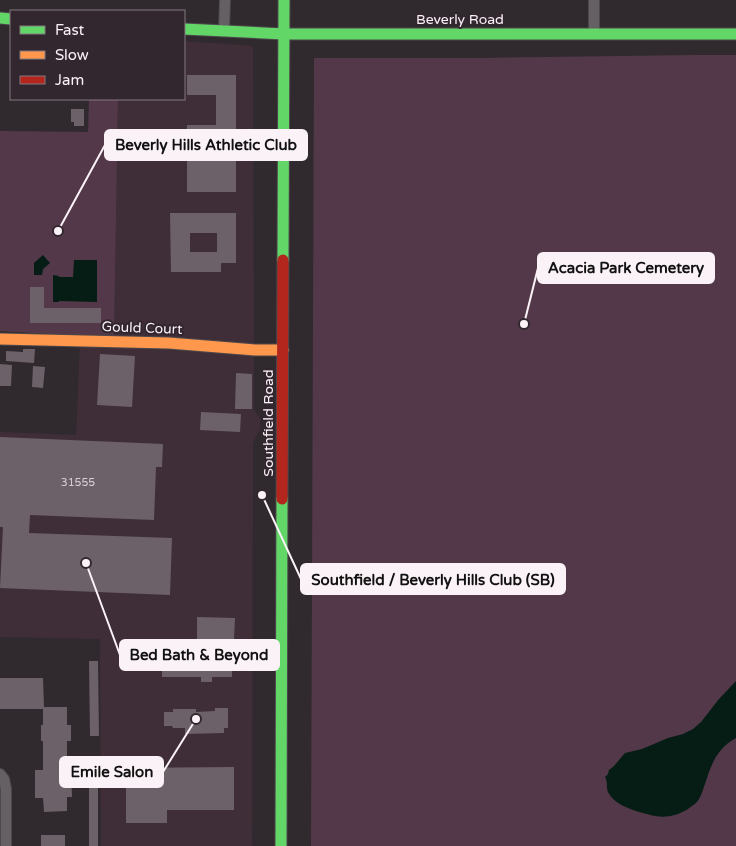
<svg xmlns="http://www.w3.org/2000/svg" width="736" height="846" viewBox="0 0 736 846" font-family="'Varela Round',sans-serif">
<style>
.built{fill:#3f2e38}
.green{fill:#533849}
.water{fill:#051d14}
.building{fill:#6d6169;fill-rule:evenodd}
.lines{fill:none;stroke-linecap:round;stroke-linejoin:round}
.street-casing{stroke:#4d484c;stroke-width:12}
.fast-casing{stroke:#4d484c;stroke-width:13}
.slow-casing{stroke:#4d484c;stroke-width:13}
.jam-casing{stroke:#4d484c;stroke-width:13}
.street{stroke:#646063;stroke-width:10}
.fast{stroke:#63d668;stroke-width:11}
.slow{stroke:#ff974d;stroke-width:11}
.jam{stroke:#b3261e;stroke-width:11}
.labels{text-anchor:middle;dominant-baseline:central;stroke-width:4;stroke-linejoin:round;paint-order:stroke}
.number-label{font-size:11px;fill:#d8ced4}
.street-label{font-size:14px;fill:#fbf2f7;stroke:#33272f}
.leader{fill:none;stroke:#fbf2f7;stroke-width:2}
.callout-dot{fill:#fbf2f7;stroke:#33272f;stroke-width:2}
.callout{fill:#fbf2f7;stroke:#fbf2f7;stroke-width:2}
.callout-label{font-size:15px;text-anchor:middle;font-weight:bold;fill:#111}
</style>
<rect width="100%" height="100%" fill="#302a2e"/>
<path class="built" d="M 184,41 L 253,46 L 254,345 L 114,338 L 118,99 L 184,99 Z
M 80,343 L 254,353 L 254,410 L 260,418 L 260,429 L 253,443 L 252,846 L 101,846 L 100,639 L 0,637 L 0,432 L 76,435 Z"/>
<path class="green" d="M 694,55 L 736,55 L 736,846 L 311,846 L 314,58 L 479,58 Z
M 89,99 L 118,99 L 114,338 L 0,331 L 0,131 L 88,132 Z"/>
<path class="water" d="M 43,255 L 50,263 L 43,269 L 42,275 L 34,275 L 34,263 Z
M 74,260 L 97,260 L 97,302 L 59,301 L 59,302 L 53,302 L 53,275 L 59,276 L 59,277 L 73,277 Z
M 736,681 L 736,738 C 717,748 711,765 705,784 C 703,789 702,794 699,799 C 697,803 692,806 688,809 C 675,817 662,819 647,814 C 635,811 614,805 608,792 C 606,787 608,782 605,777 L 608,774 L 609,770 L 614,766 L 625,753 L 642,749 L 668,738 L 683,734 L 693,729 L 701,722 L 719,699 Z"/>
<path class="building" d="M 187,75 L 236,75 L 236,192 L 187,192 L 187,125 L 216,125 L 216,95 L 187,95 Z
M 71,109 L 84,109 L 84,126 L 74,126 L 74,122 L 71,122 Z
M 170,213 L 236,213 L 236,263 L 221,263 L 221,272 L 171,272 ZM 190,233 L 217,233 L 217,252 L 190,252 Z
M 30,287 L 44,287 L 44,308 L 101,308 L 101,323 L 30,323 Z
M 23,349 L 35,349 L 34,363 L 6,361 L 6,351 L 23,352 Z
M 100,354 L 135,356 L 132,407 L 97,405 Z
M 0,364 L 12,365 L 11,386 L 0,386 Z
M 33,366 L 45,367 L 43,388 L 32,387 Z
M 236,373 L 252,374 L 252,409 L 235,409 Z
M 201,412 L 241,414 L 240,432 L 200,430 Z
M 0,437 L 163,444 L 162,467 L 156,467 L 154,520 L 30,515 L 29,533 L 172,538 L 170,595 L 0,588 L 3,527 L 0,527 Z
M 197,617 L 235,618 L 234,639 L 232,639 L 232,677 L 212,677 L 212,682 L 201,682 L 201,677 L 162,677 L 162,644 L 197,644 Z
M 89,661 L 98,661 L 99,736 L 90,736 Z
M 0,678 L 43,678 L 44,707 L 67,707 L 67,725 L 71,725 L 71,741 L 67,741 L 67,770 L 71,770 L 72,797 L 67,797 L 67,811 L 44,812 L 43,798 L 35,798 L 35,770 L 43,770 L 43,741 L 41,741 L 41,725 L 43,725 L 43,709 L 0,709 Z
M 215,708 L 228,708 L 228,728 L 224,728 L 224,733 L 185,734 L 185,728 L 173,728 L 172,726 L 164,726 L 164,712 L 173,712 L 173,709 L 196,709 L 196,712 L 215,711 Z
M 234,767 L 234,810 L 167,810 L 167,823 L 126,823 L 126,768 Z
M 89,779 L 98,779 L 98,846 L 89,846 Z
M 41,835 L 65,835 L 65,846 L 41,846 Z"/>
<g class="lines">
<g class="street-casing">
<path id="street" d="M 224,31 L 225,0
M 594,34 L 594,0
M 0,774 L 4,779 L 6,789 L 6,846"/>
</g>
<g class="fast-casing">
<path id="fast" d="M 0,18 L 11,19
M 184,29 L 284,34 L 736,34
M 283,260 L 284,0
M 281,846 L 282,499"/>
</g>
<g class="slow-casing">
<path id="slow" d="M 0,339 L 169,343 L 255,350 L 283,350"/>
</g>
<g class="jam-casing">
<path id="jam" d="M 282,499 L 283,260"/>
</g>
<use href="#street" class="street"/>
<use href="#fast" class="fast"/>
<use href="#slow" class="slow"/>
<use href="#jam" class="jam"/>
</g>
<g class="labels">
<g class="number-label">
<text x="78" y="482">31555</text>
</g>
<g class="street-label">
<text x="460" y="19">Beverly Road</text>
<text transform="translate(142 328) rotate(2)">Gould Court</text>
<text transform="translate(268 423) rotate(-90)">Southfield Road</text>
</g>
</g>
<path class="leader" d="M58 231L105 145M524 324L538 268M262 495L301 579M86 563L120 655M196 719L163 772"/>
<g class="callout-dot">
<circle cx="58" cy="231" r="5"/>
<circle cx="524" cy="324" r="5"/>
<circle cx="262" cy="495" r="5"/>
<circle cx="86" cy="563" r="5"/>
<circle cx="196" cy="719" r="5"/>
</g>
<g class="callout">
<rect x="105" y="130" width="202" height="30" rx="5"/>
<rect x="538" y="253" width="176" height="30" rx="5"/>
<rect x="301" y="564" width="264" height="30" rx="5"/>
<rect x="120" y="640" width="159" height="30" rx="5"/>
<rect x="60" y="757" width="103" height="30" rx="5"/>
</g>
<g class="callout-label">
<text x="206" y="150">Beverly Hills Athletic Club</text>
<text x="626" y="273">Acacia Park Cemetery</text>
<text x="433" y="585">Southfield / Beverly Hills Club (SB)</text>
<text x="199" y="660">Bed Bath &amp; Beyond</text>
<text x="112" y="777">Emile Salon</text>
</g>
<rect x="10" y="10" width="175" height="90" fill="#33272f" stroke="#83787f"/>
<rect x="20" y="26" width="25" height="8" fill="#63d668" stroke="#83787f"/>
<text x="55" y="35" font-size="15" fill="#fbf2f7">Fast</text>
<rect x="20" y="51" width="25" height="8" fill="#ff974d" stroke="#83787f"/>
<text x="55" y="60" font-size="15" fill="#fbf2f7">Slow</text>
<rect x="20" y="76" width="25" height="8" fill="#b3261e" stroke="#83787f"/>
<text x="55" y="85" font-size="15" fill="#fbf2f7">Jam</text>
</svg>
